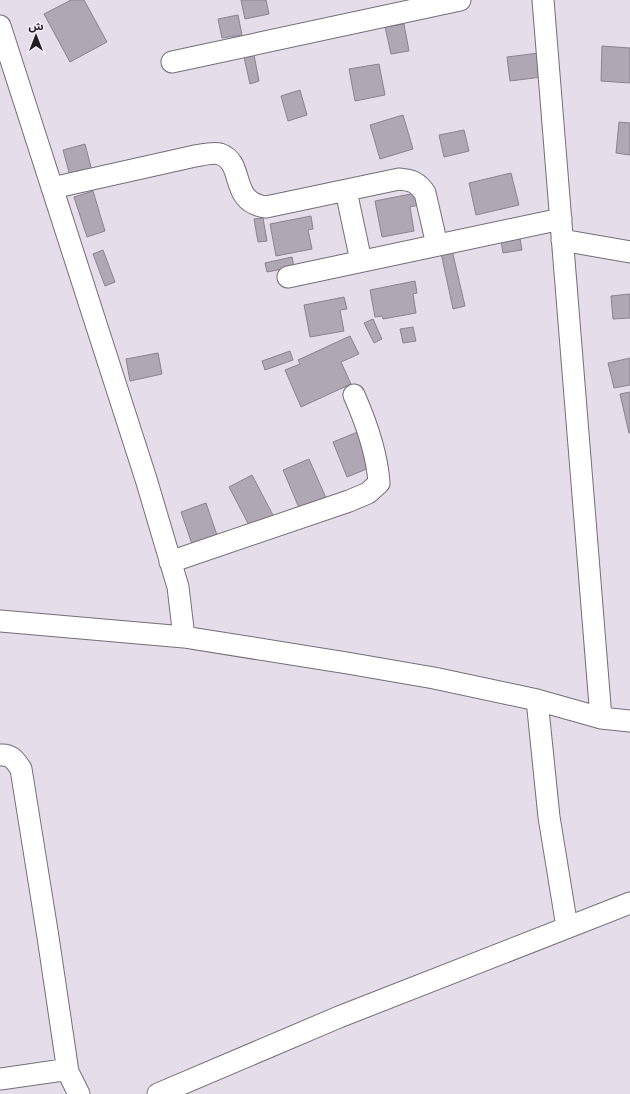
<svg xmlns="http://www.w3.org/2000/svg" width="630" height="1094" viewBox="0 0 630 1094" font-family="'PT Sans Narrow','Noto Sans Arabic',sans-serif">
<style>
.building{fill:#afa7b3;stroke:#8b838f}
.lines{fill:none;stroke-linecap:round;stroke-linejoin:round}
.minor-casing{stroke:#756d78;stroke-width:23}
.minor{stroke:#fff;stroke-width:21}
</style>
<rect width="100%" height="100%" fill="#e6ddea"/>
<path class="building" d="M 71,0 L 84,0 L 107,42 L 70,62 L 44,14 Z
M 241,0 L 266,0 L 269,14 L 245,19 Z
M 238,15 L 242,35 L 222,38 L 218,19 Z
M 404,24 L 409,51 L 391,54 L 385,27 Z
M 602,46 L 630,48 L 630,83 L 601,81 Z
M 539,53 L 542,77 L 510,81 L 507,57 Z
M 254,55 L 259,81 L 250,84 L 244,57 Z
M 379,64 L 385,95 L 355,101 L 349,69 Z
M 300,90 L 307,115 L 288,121 L 281,96 Z
M 403,115 L 413,149 L 380,159 L 370,125 Z
M 619,122 L 630,123 L 630,155 L 616,153 Z
M 464,130 L 469,151 L 444,157 L 439,135 Z
M 85,144 L 92,171 L 70,176 L 63,150 Z
M 511,173 L 519,205 L 476,215 L 469,183 Z
M 93,191 L 105,231 L 87,237 L 74,197 Z
M 421,192 L 423,204 L 410,207 L 414,231 L 382,237 L 375,201 Z
M 311,216 L 313,229 L 308,230 L 312,249 L 276,256 L 270,224 Z
M 263,218 L 267,241 L 258,242 L 254,219 Z
M 520,238 L 522,250 L 503,253 L 501,241 Z
M 103,250 L 115,282 L 105,286 L 93,254 Z
M 452,250 L 465,306 L 453,309 L 441,253 Z
M 292,257 L 294,267 L 267,272 L 265,263 Z
M 415,281 L 417,293 L 413,294 L 416,313 L 383,319 L 382,316 L 375,317 L 370,290 Z
M 630,294 L 630,318 L 613,319 L 611,296 Z
M 344,297 L 347,309 L 340,310 L 344,331 L 310,337 L 304,305 Z
M 373,319 L 382,339 L 374,343 L 364,323 Z
M 413,327 L 416,341 L 403,343 L 400,329 Z
M 350,336 L 359,354 L 341,362 L 351,384 L 301,407 L 285,370 L 300,364 L 298,360 Z
M 290,351 L 293,360 L 265,370 L 262,361 Z
M 158,353 L 162,374 L 130,381 L 126,359 Z
M 630,358 L 630,385 L 614,388 L 608,363 Z
M 630,392 L 630,433 L 629,433 L 620,394 Z
M 360,431 L 374,466 L 347,477 L 333,442 Z
M 309,459 L 326,498 L 300,510 L 283,470 Z
M 252,475 L 274,517 L 251,529 L 229,487 Z
M 206,503 L 218,538 L 193,547 L 181,512 Z"/>
<g class="lines">
<g class="minor-casing">
<path id="minor" d="M 543,0 L 601,718
M 0,26 L 146,479 L 178,587 L 184,637
M 172,62 L 460,0
M 52,188 L 195,156 C 202,155 213,152 220,154 C 246,163 228,202 266,207 L 399,179 C 411,180 418,182 425,193 L 437,245
M 346,191 L 361,261
M 562,240 L 630,252
M 288,277 L 561,219
M 170,562 L 349,501 L 368,493 L 379,483 C 377,453 366,422 354,395
M 0,621 L 184,637 L 347,663 L 434,678 L 537,700 L 601,718 L 630,721
M 537,700 L 549,817 L 567,927
M 0,755 C 11,754 15,760 21,769 L 48,937 L 68,1072
M 0,1079 L 63,1070 L 68,1072 L 79,1094
M 158,1094 L 339,1017 L 630,903"/>
</g>
<use href="#minor" class="minor"/>
</g>
<g transform="translate(36 36)" stroke="#f3ebf7" stroke-width="3" paint-order="stroke">
<path d="M0-3L7 15L0 10L-7 15Z" fill="#201d21"/>
<text y="-6" font-size="11" font-weight="bold" text-anchor="middle" fill="#201d21">ش</text>
</g>
</svg>
